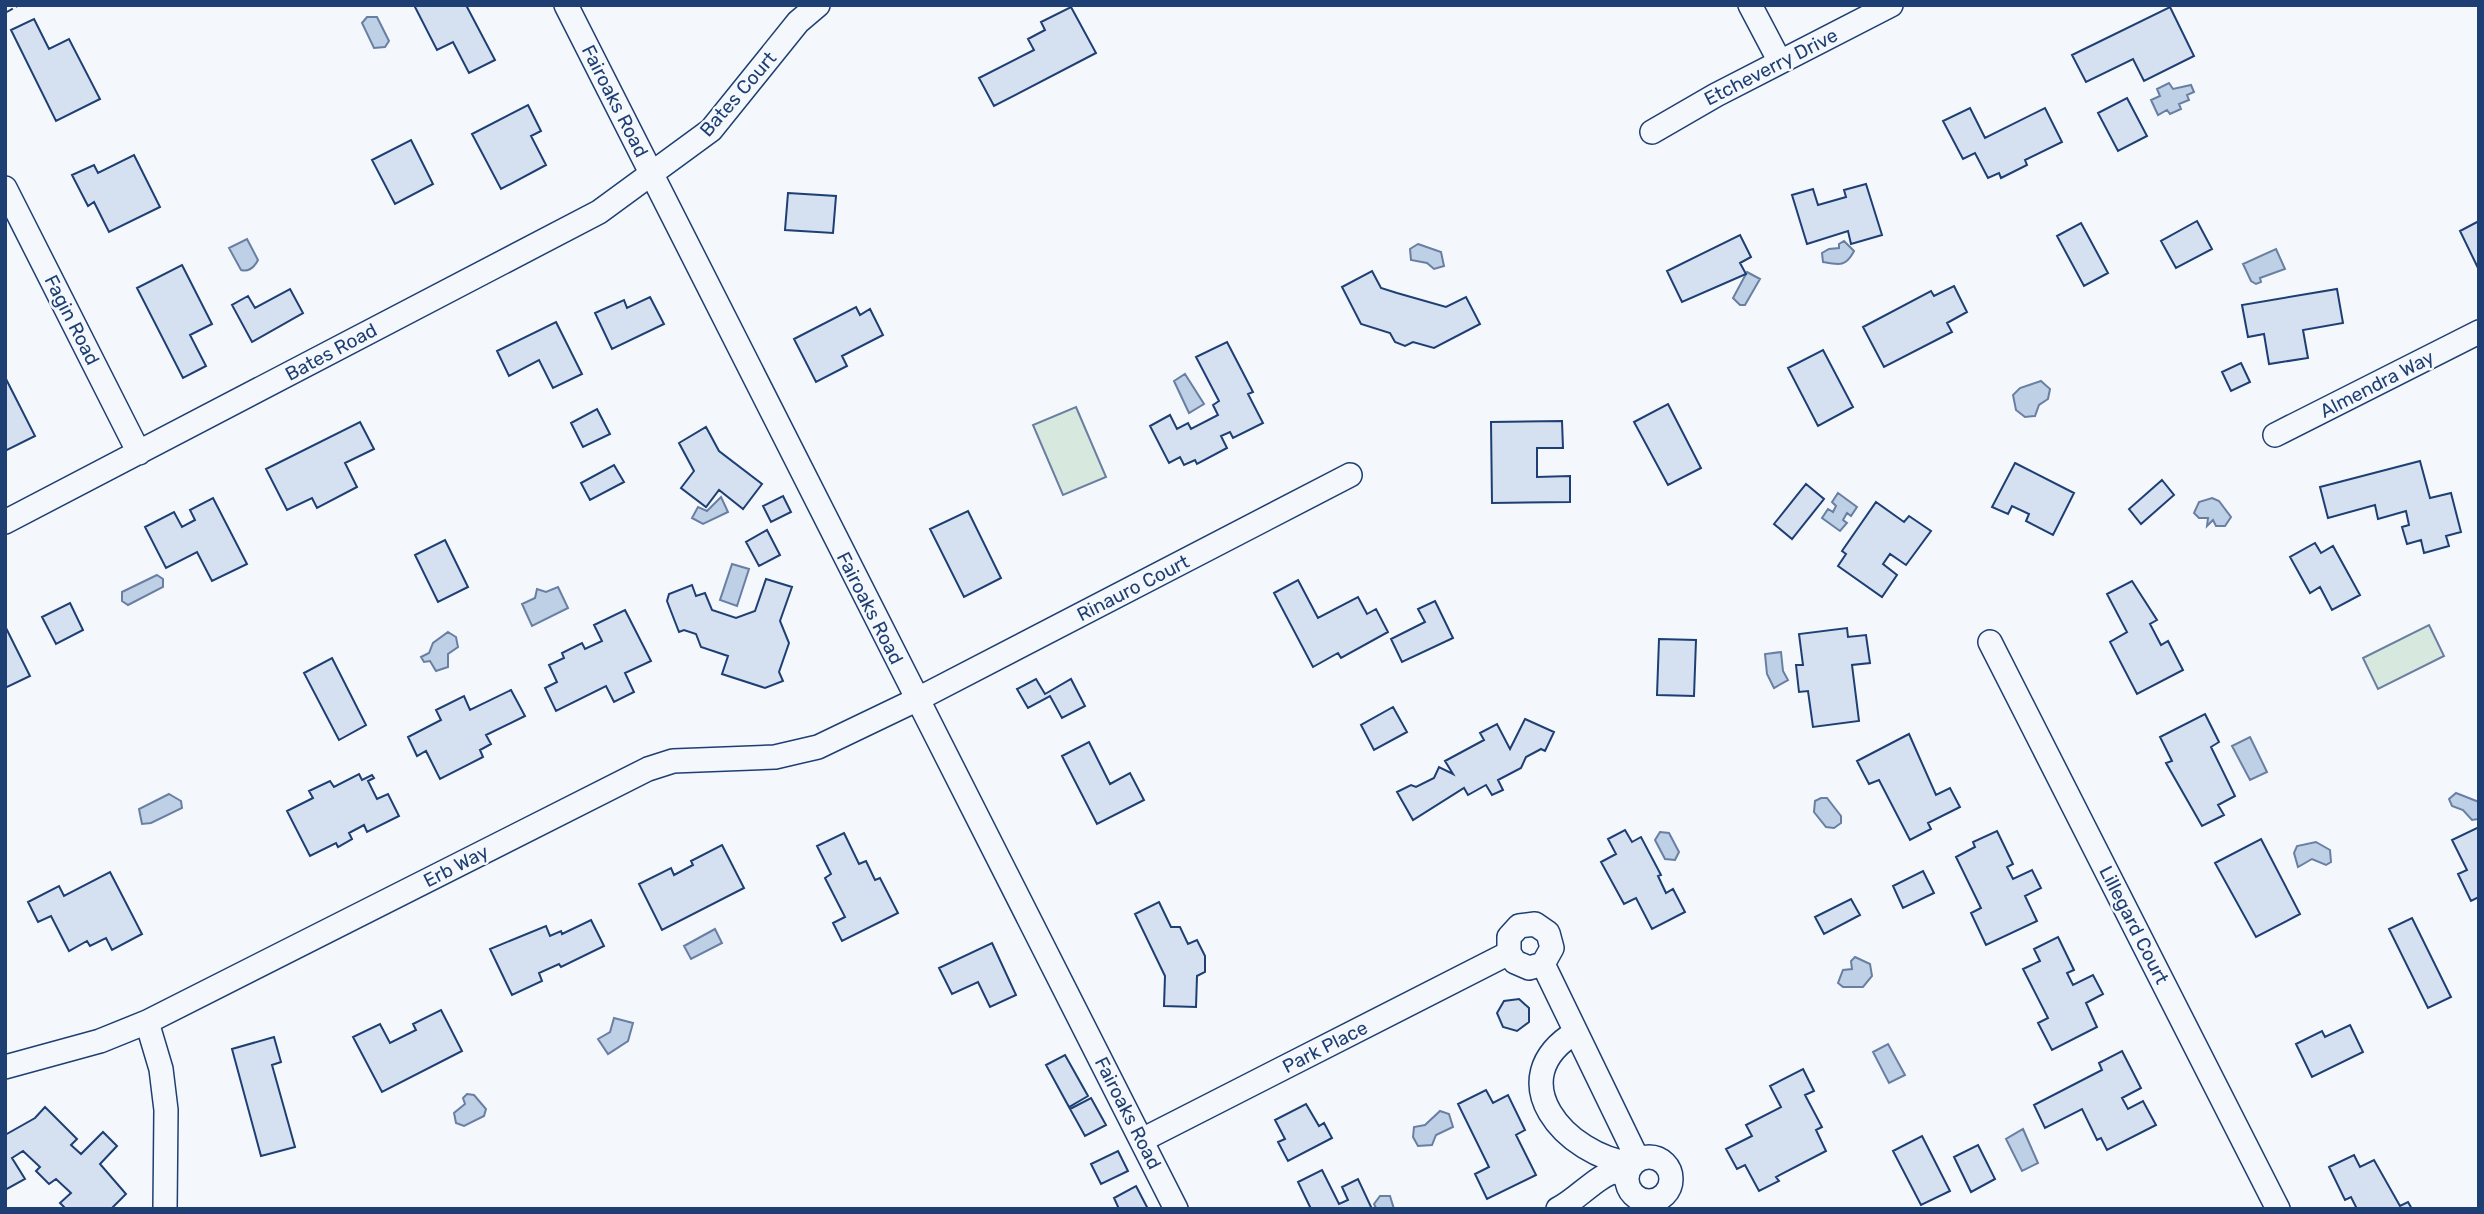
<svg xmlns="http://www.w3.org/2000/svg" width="2484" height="1214" viewBox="0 0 2484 1214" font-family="Rubik,sans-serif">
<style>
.green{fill:#d7e8df;stroke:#687fa3;stroke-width:2}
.water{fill:#bed0e5;stroke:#687fa3;stroke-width:2}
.building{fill:#d5e0f0;stroke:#1d3f73;stroke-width:2}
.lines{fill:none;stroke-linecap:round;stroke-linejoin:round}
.minor-casing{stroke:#1d3f73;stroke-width:26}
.minor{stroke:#f4f7fb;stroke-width:23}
.fence{stroke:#1d3f73;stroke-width:2;stroke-dasharray:9 3.5;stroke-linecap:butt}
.labels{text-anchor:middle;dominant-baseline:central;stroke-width:5;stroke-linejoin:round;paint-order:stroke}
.street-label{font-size:19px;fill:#1d3f73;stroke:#f4f7fb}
</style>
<rect width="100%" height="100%" fill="#f4f7fb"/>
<path class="green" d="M 1076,407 L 1106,477 L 1063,495 L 1033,425 Z
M 2429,625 L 2444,656 L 2378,689 L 2363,658 Z"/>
<path class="water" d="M 367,17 L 377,17 L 389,41 L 385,47 L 374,48 L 362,23 Z
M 2169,83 L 2173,89 L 2191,85 L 2194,92 L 2187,95 L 2189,100 L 2179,104 L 2181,109 L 2170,114 L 2167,110 L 2158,115 L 2151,100 L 2160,96 L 2157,89 Z
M 247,239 L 258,260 C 254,268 249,272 241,270 L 229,248 Z
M 1844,241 L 1854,251 C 1846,267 1839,265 1823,262 L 1822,253 L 1829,249 L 1839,248 L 1839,244 Z
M 1418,244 L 1441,252 L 1444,266 L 1434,269 L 1427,263 L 1411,260 L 1410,249 Z
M 2276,249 L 2285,269 L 2260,278 L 2261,282 L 2256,284 L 2251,281 L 2243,264 Z
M 1747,272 L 1760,279 L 1745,305 L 1740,305 L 1733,298 Z
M 1185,374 L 1204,404 L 1189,413 L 1174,381 Z
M 2041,381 L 2050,389 L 2048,399 L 2039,405 L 2035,416 L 2025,417 L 2016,410 L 2013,395 L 2020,388 Z
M 1838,493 L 1857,507 L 1851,516 L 1847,513 L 1843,520 L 1847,523 L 1840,531 L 1822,518 L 1828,509 L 1833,512 L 1836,506 L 1832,502 Z
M 721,497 L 728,512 L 703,524 L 692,518 L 698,507 L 707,511 Z
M 2212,498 L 2219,501 L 2231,517 L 2225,526 L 2216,526 L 2213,520 L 2207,526 L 2208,518 L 2199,518 L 2194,513 L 2199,502 Z
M 732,564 L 749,569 L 737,606 L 720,600 Z
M 157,575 L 163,579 L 163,587 L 128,605 L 122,601 L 122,592 Z
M 558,587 L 568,608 L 532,626 L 522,604 L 535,598 L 537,589 L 546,592 Z
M 448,632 L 456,637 L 458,647 L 448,654 L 448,667 L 436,671 L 430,661 L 424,662 L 421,657 L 429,653 L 433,643 Z
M 1781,652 L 1783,671 L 1788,680 L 1774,688 L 1767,674 L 1765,654 Z
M 2250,737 L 2267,772 L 2250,780 L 2232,746 Z
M 2456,793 L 2479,802 L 2479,819 L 2472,820 L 2463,810 L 2452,806 L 2449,799 Z
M 169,794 L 181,801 L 182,808 L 151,823 L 142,824 L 139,809 Z
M 1821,798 L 1827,798 L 1841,816 L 1841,823 L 1834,828 L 1826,827 L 1814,812 L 1815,801 Z
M 1660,832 L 1669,833 L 1679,852 L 1675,860 L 1665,859 L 1655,840 Z
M 2316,842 L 2330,850 L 2331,862 L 2326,865 L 2312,859 L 2298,867 L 2294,853 L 2297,846 Z
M 715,929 L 722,943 L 691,959 L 684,946 Z
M 1855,957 L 1870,964 L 1872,976 L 1863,987 L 1843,987 L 1838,983 L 1843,970 L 1852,969 L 1851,961 Z
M 614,1018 L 633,1023 L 628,1041 L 608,1054 L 598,1039 L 610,1032 Z
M 1888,1044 L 1905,1075 L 1889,1083 L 1873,1052 Z
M 467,1094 L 474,1095 L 486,1109 L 484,1116 L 464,1126 L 456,1123 L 454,1113 L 465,1104 L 463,1098 Z
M 1440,1111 L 1449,1114 L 1453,1127 L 1436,1135 L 1432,1145 L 1418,1146 L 1413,1137 L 1414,1127 L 1425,1125 Z
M 2023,1129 L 2038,1163 L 2022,1171 L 2006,1139 Z
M 1380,1196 L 1390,1196 L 1394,1209 L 1376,1208 L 1374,1204 Z"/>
<path class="building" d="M 414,5 L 466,5 L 495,60 L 469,73 L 453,42 L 437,50 Z
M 1071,7 L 1096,53 L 994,106 L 979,78 L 1034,50 L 1028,39 L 1045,30 L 1041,22 Z
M 2170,7 L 2194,56 L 2144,81 L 2133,59 L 2086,82 L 2072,55 Z
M 34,19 L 49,49 L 69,39 L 100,99 L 56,121 L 11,30 Z
M 2127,98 L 2147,136 L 2118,151 L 2098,113 Z
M 528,105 L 541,131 L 531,136 L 546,165 L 501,189 L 472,134 Z
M 1970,108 L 1985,138 L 2045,108 L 2062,142 L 2025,160 L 2027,165 L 2001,178 L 1999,173 L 1988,178 L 1975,153 L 1963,159 L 1943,121 Z
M 411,140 L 433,184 L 395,204 L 372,160 Z
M 134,155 L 160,207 L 109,232 L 94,202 L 88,206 L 72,175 L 94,165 L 98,173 Z
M 1866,184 L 1882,235 L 1851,244 L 1848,231 L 1807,244 L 1792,195 L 1813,189 L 1818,205 L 1846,197 L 1844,190 Z
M 788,193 L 836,196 L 833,233 L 785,230 Z
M 2197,221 L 2212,249 L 2176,268 L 2161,241 Z
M 2479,221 L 2479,268 L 2478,268 L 2460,231 Z
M 2081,223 L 2108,273 L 2084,286 L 2057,236 Z
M 1740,235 L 1751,257 L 1740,263 L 1746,274 L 1682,302 L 1667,271 Z
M 182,265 L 212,324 L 190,335 L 206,366 L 183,378 L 137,288 Z
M 1372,271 L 1381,288 L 1397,293 L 1446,307 L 1466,297 L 1480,324 L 1434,348 L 1413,342 L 1405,346 L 1395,342 L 1390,333 L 1361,324 L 1342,287 Z
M 1954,286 L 1967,312 L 1947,323 L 1952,332 L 1884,367 L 1863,327 L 1931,291 L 1934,296 Z
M 290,289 L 303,313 L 252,342 L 232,305 L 248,296 L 255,308 Z
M 2337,289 L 2343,323 L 2303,330 L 2308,358 L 2269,364 L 2264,334 L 2248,337 L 2242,305 Z
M 650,297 L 664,324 L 612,349 L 595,313 L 624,300 L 627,308 Z
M 856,307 L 860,315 L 870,309 L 883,335 L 842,356 L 847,366 L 816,382 L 794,339 Z
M 556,322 L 582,374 L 553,388 L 539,360 L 509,376 L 497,351 Z
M 1227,342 L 1253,392 L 1248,394 L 1263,423 L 1233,438 L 1230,432 L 1221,436 L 1227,448 L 1197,464 L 1195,460 L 1184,465 L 1180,457 L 1169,463 L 1150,426 L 1170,415 L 1177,429 L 1188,423 L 1191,429 L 1218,415 L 1213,405 L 1219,401 L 1196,357 Z
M 1823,350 L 1853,407 L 1818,426 L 1788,368 Z
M 2241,363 L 2250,382 L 2231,391 L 2222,372 Z
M 5,377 L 35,436 L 5,451 Z
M 1668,404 L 1701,468 L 1668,485 L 1634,422 Z
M 597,409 L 610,434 L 583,447 L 571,423 Z
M 1562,421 L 1563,448 L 1537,448 L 1537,477 L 1570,476 L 1570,502 L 1492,503 L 1491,422 Z
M 360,422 L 374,449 L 345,463 L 357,487 L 317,508 L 312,498 L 287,510 L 266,469 Z
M 706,427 L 719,451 L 762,484 L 743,509 L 719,490 L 706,507 L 681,488 L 694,471 L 679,443 Z
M 2420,461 L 2430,498 L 2451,493 L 2461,532 L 2446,536 L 2449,546 L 2424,553 L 2421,540 L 2407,544 L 2402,527 L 2409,525 L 2406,511 L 2378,519 L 2375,505 L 2328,518 L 2320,487 Z
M 2015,463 L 2074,493 L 2053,535 L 2026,521 L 2029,514 L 2012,506 L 2008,514 L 1992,507 Z
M 614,465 L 624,482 L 590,500 L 581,483 Z
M 2162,480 L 2174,495 L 2141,524 L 2129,509 Z
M 1806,484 L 1824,499 L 1792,539 L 1774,524 Z
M 783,496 L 791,512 L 771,522 L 763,506 Z
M 213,498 L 247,564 L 212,581 L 197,552 L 166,568 L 145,527 L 174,512 L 182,527 L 195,520 L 190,510 Z
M 1876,502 L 1904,522 L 1909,516 L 1931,531 L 1906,565 L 1890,554 L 1883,564 L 1897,575 L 1882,597 L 1838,566 L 1846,554 L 1842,551 Z
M 968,511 L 1001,578 L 964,597 L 930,529 Z
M 767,530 L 780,555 L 759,566 L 746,542 Z
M 445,540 L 468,587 L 438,602 L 415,555 Z
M 2315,543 L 2321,553 L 2333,546 L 2360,595 L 2332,610 L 2320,587 L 2310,593 L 2290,557 Z
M 766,579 L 792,587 L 780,621 L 789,643 L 779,672 L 783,681 L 765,688 L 722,674 L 728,656 L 701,647 L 696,634 L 684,630 L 679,632 L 667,601 L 669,594 L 692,585 L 696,596 L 705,593 L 712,610 L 736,618 L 755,611 Z
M 1298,580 L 1318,618 L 1358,597 L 1367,614 L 1376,609 L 1388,632 L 1341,658 L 1338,653 L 1313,667 L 1274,593 Z
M 2132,581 L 2157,620 L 2150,624 L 2161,645 L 2168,641 L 2183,670 L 2137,694 L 2110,642 L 2127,632 L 2107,594 Z
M 1435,601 L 1453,638 L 1402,662 L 1391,639 L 1425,622 L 1418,609 Z
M 70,603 L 83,630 L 56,644 L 42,617 Z
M 625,610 L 651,661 L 625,673 L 634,692 L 614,702 L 606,686 L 556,711 L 545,688 L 557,682 L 549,665 L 564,658 L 562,653 L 582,643 L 585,649 L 602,641 L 594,625 Z
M 5,626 L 30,676 L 5,688 Z
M 1847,628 L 1848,637 L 1866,635 L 1870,663 L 1852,665 L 1859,721 L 1813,727 L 1808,691 L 1799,692 L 1796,665 L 1803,665 L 1799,634 Z
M 1659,639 L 1696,640 L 1694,696 L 1657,695 Z
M 332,658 L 366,725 L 339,740 L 304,673 Z
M 1036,679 L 1045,694 L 1071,679 L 1085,706 L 1062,718 L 1050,696 L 1028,708 L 1017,689 Z
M 511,690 L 525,716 L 486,735 L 491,744 L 480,750 L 483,757 L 440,779 L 426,751 L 417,756 L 408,737 L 441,720 L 436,710 L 464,696 L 470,710 Z
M 1393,707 L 1407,732 L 1374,750 L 1361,725 Z
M 2205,714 L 2219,742 L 2211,747 L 2235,796 L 2218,805 L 2224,815 L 2202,826 L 2166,763 L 2172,761 L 2160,737 Z
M 1525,719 L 1554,732 L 1545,751 L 1541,749 L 1526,757 L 1521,768 L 1498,780 L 1503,790 L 1492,795 L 1486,785 L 1468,795 L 1464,788 L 1413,820 L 1397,792 L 1411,785 L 1416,787 L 1434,778 L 1439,767 L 1453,774 L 1445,761 L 1484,740 L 1480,733 L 1497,724 L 1510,749 Z
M 1909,734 L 1936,795 L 1950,788 L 1960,807 L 1928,823 L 1931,829 L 1910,840 L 1879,780 L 1869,784 L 1857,761 Z
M 1089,742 L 1110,784 L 1130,773 L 1144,800 L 1097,824 L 1062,756 Z
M 359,774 L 362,780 L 372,775 L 374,778 L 368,781 L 377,799 L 388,794 L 399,816 L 367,832 L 364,825 L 349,833 L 352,839 L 338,847 L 336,843 L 310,856 L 287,811 L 313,798 L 309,791 L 330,781 L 334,787 Z
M 2479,827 L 2479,897 L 2471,901 L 2458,874 L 2467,870 L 2452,840 Z
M 1625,830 L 1632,842 L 1641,837 L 1661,875 L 1658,876 L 1666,893 L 1673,889 L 1685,912 L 1652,929 L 1636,898 L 1624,904 L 1601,862 L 1616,854 L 1608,839 Z
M 1997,831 L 2013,864 L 2007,867 L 2013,879 L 2032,870 L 2041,888 L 2025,896 L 2037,921 L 1986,945 L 1971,913 L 1981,908 L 1956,857 L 1975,847 L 1973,842 Z
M 844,833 L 859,864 L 866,861 L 875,880 L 880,878 L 898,913 L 842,941 L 833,923 L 845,917 L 825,878 L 831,874 L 817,846 Z
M 2261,839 L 2300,914 L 2256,937 L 2215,863 Z
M 722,845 L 744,888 L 662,930 L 639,884 L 671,868 L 674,875 L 693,865 L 691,861 Z
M 1923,871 L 1934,893 L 1903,908 L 1893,886 Z
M 110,872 L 142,934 L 112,950 L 106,938 L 90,946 L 87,941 L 69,951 L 51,916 L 38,922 L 28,902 L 59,886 L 64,896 Z
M 1851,899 L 1860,915 L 1824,934 L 1815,917 Z
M 1159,902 L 1171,927 L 1180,927 L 1188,944 L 1197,940 L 1205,956 L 1205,972 L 1197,976 L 1196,1007 L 1164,1006 L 1165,976 L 1135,914 Z
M 2412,918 L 2451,997 L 2428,1008 L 2389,929 Z
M 591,920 L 604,946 L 561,967 L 559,964 L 539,973 L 542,981 L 512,995 L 490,949 L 546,926 L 550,936 L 561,931 L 562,934 Z
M 2058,937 L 2074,970 L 2067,973 L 2073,985 L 2093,975 L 2103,994 L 2086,1003 L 2097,1027 L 2052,1050 L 2038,1023 L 2048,1018 L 2023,969 L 2040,961 L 2034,949 Z
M 992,943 L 1016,995 L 990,1007 L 978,982 L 952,994 L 939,968 Z
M 1519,999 L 1529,1008 L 1529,1022 L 1517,1031 L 1503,1027 L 1497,1013 L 1504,1001 Z
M 441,1010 L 462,1051 L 382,1092 L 353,1037 L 380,1024 L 390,1043 L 416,1030 L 413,1024 Z
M 2350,1025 L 2363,1052 L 2312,1077 L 2296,1044 L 2322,1031 L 2325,1037 Z
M 274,1037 L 281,1062 L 272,1065 L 295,1147 L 261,1156 L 232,1049 Z
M 2122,1051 L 2141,1088 L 2122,1098 L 2128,1109 L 2143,1101 L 2156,1125 L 2107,1150 L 2101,1138 L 2097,1140 L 2082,1109 L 2045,1128 L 2034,1105 L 2102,1070 L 2099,1063 Z
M 1065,1055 L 1088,1096 L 1069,1107 L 1046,1065 Z
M 1803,1069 L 1814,1091 L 1805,1095 L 1822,1127 L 1816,1130 L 1826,1151 L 1776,1177 L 1779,1181 L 1759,1191 L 1745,1165 L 1737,1169 L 1726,1149 L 1752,1136 L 1746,1125 L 1781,1107 L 1770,1086 Z
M 1486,1090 L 1493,1103 L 1508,1095 L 1525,1130 L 1516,1135 L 1536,1175 L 1487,1199 L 1475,1174 L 1489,1167 L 1458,1104 Z
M 1091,1098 L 1106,1125 L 1085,1136 L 1070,1109 Z
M 1306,1104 L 1319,1126 L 1324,1123 L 1332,1138 L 1288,1161 L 1278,1142 L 1285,1139 L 1275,1120 Z
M 45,1107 L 77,1139 L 71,1145 L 81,1154 L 103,1132 L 117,1146 L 100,1164 L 126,1194 L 111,1209 L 66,1209 L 60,1203 L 71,1193 L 56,1179 L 49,1184 L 36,1171 L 40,1167 L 23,1151 L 12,1158 L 25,1179 L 5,1190 L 5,1135 L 35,1118 Z
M 1922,1136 L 1950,1191 L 1921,1205 L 1893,1151 Z
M 1978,1145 L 1995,1179 L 1971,1192 L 1954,1157 Z
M 1118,1151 L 1128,1171 L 1101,1184 L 1091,1164 Z
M 2354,1155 L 2360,1167 L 2374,1160 L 2400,1206 L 2408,1202 L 2412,1209 L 2357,1209 L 2351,1197 L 2345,1200 L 2329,1167 Z
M 1322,1170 L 1339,1204 L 1348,1200 L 1342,1187 L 1358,1179 L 1372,1209 L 1311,1209 L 1298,1182 Z
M 1136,1186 L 1148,1209 L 1119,1209 L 1114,1198 Z"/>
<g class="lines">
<g class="minor-casing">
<path id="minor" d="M 566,5 L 1176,1209
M 1750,5 L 1780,62
M 1652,132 L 1716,95 L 1891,5
M 5,188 L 139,453
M 2275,435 L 2479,332
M 5,522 L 599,212 L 711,130 L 798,22 L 818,5
M 1990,642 L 2278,1209
M 1543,964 L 1638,1160
M 147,1022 L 161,1069 L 166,1110 L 165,1209
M 1576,1032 C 1498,1079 1566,1156 1632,1164
M 5,1067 L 100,1041 L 147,1022 L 648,769 L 673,761 L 775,757 L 818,747 L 916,700 L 1350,475
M 1142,1140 L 1509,953 L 1509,937 L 1519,926 L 1535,924 L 1548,933 L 1552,948 L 1543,964 L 1529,968 L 1515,962 L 1509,953
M1627 1179a22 22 0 1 1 44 0a22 22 0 1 1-44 0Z
M 1558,1209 C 1578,1199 1597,1175 1617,1171 L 1626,1178"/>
</g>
<use href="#minor" class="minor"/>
<path class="fence" d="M 5,13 L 19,5"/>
</g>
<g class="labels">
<g class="street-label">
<text transform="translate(1771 67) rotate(-27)">Etcheverry Drive</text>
<text transform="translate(738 94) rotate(-49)">Bates Court</text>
<text transform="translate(615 101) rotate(63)">Fairoaks Road</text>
<text transform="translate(72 320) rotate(63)">Fagin Road</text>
<text transform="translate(331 352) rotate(-28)">Bates Road</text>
<text transform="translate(2377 384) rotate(-27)">Almendra Way</text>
<text transform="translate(1133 588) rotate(-27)">Rinauro Court</text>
<text transform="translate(870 608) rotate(63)">Fairoaks Road</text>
<text transform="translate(456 866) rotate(-27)">Erb Way</text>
<text transform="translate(2134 925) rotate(63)">Lillegard Court</text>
<text transform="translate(1325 1047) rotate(-27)">Park Place</text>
<text transform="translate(1128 1113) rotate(63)">Fairoaks Road</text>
</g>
</g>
<rect width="2484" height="1214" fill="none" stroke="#1d3f73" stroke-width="14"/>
</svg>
